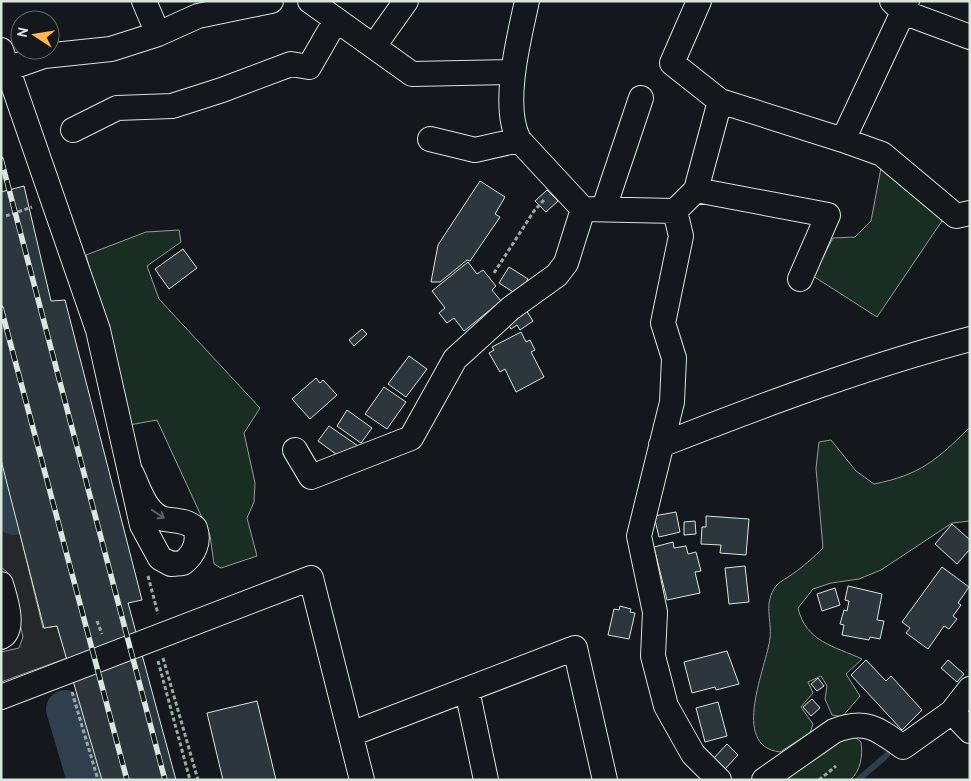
<svg xmlns="http://www.w3.org/2000/svg" width="971" height="781" viewBox="0 0 971 781" font-family="Overpass,sans-serif">
<style>
.green{fill:#1a2d24;stroke:#939e99}
.parking{fill:#24282b;stroke:#939e99}
.lines{fill:none;stroke-linecap:round;stroke-linejoin:round}
.stream{stroke:#2f3f4d;stroke-width:6}
.river{stroke:#2f3f4d;stroke-width:38}
.building{fill:#2c363c;stroke:#d8e6dc}
.minor-casing{stroke:#d8e6dc;stroke-width:26}
.path{stroke:#9da8a2;stroke-width:3;stroke-dasharray:4 2.5;stroke-linecap:butt}
.minor{stroke:#14181c;stroke-width:24}
.rail-casing{stroke:#d8e6dc;stroke-width:5.5}
.rail{stroke:#14181c;stroke-width:4;stroke-dasharray:11;stroke-linecap:butt}
.oneway{stroke:#59605f}
</style>
<rect width="100%" height="100%" fill="#14181c"/>
<path class="green" d="M 881,168 L 944,218 L 877,317 L 813,276 L 833,238 L 855,237 L 871,221 Z
M 179,230 L 181,242 L 147,266 L 159,299 L 260,408 L 244,433 L 255,483 L 254,502 L 247,518 L 257,556 L 221,568 L 214,564 L 210,535 L 157,420 L 129,425 L 106,327 L 86,255 L 146,232 Z
M 970,427 L 970,521 L 952,523 L 881,570 L 859,579 L 831,583 L 813,589 L 798,608 C 806,642 834,646 862,659 L 846,674 L 860,696 L 842,717 L 832,715 L 825,699 L 827,686 L 821,676 L 808,682 L 813,693 L 801,707 L 813,724 L 810,733 L 780,752 C 729,746 767,666 770,638 C 772,620 763,603 776,586 C 780,581 789,577 794,573 C 805,565 814,557 823,548 L 816,468 L 819,442 L 831,440 L 856,471 L 874,484 C 920,475 937,460 970,427 Z
M 855,737 L 861,742 C 863,755 861,771 850,780 L 775,780 L 830,744 Z"/>
<path class="parking" d="M 16,517 L 43,628 L 57,626 L 67,658 L 1,682 L 1,652 L 19,648 L 23,637 L 8,573 L 1,567 L 1,522 Z"/>
<g class="lines">
<path class="stream" d="M 858,780 L 887,755"/>
<path class="river" d="M 1,467 L 14,516
M 65,709 L 86,780"/>
</g>
<path class="building" d="M 480,181 L 505,197 L 495,214 L 500,217 L 470,261 L 467,260 L 440,282 L 431,282 L 438,245 Z
M 24,186 L 51,301 L 65,300 L 142,600 L 128,603 L 176,780 L 102,780 L 57,626 L 44,628 L 1,460 L 1,192 Z
M 547,190 L 558,201 L 546,212 L 535,201 Z
M 183,249 L 197,268 L 169,289 L 155,269 Z
M 468,262 L 477,274 L 483,270 L 496,286 L 492,290 L 501,301 L 464,331 L 454,318 L 447,323 L 439,313 L 445,308 L 432,291 Z
M 509,267 L 528,279 L 518,295 L 499,283 Z
M 526,310 L 533,321 L 520,330 L 517,325 L 511,329 L 507,322 Z
M 362,329 L 367,334 L 354,346 L 349,340 Z
M 521,332 L 526,342 L 530,340 L 535,350 L 531,352 L 544,377 L 516,392 L 505,369 L 500,372 L 489,353 L 494,350 L 492,347 Z
M 409,356 L 427,369 L 406,397 L 388,384 Z
M 316,378 L 320,383 L 323,380 L 337,395 L 310,419 L 292,399 Z
M 384,387 L 406,402 L 387,429 L 365,414 Z
M 347,410 L 372,428 L 361,443 L 337,426 Z
M 329,426 L 358,446 L 347,462 L 318,441 Z
M 676,512 L 680,532 L 659,537 L 654,516 Z
M 706,516 L 749,519 L 746,555 L 720,553 L 721,545 L 701,544 L 702,527 L 706,527 Z
M 695,521 L 696,534 L 684,535 L 684,522 Z
M 952,524 L 970,540 L 970,549 L 957,564 L 935,544 Z
M 673,542 L 674,548 L 686,546 L 688,554 L 696,552 L 701,571 L 695,572 L 700,593 L 667,600 L 654,547 Z
M 745,566 L 749,602 L 729,604 L 725,568 Z
M 942,567 L 969,587 L 958,603 L 961,605 L 953,616 L 957,619 L 949,629 L 944,626 L 928,649 L 906,633 L 910,628 L 902,622 Z
M 848,586 L 882,594 L 877,620 L 884,621 L 880,639 L 870,637 L 869,640 L 842,635 L 844,625 L 840,624 L 844,610 L 847,611 L 849,601 L 845,600 Z
M 835,588 L 840,605 L 822,611 L 817,594 Z
M 620,606 L 631,609 L 630,612 L 635,613 L 629,639 L 608,635 L 614,609 L 619,610 Z
M 727,651 L 739,684 L 716,690 L 715,687 L 692,693 L 684,662 Z
M 866,660 L 886,681 L 891,676 L 922,710 L 902,730 L 851,675 Z
M 948,660 L 964,674 L 957,682 L 941,668 Z
M 818,678 L 824,686 L 817,691 L 811,684 Z
M 812,699 L 820,708 L 811,716 L 803,707 Z
M 257,701 L 276,780 L 223,780 L 207,713 Z
M 718,702 L 727,736 L 705,742 L 696,708 Z
M 727,744 L 738,755 L 724,770 L 713,759 Z"/>
<g class="lines">
<g class="minor-casing">
<path id="minor" d="M 144,1 L 158,34
M 310,1 L 412,74 L 513,72
M 527,1 C 519,38 501,106 519,140 L 583,209 L 675,211 L 681,236 L 663,323 L 674,358 L 672,402 L 639,536 L 655,612 L 653,656 L 666,706 L 693,754 L 719,780
M 699,1 L 672,63 L 720,101
M 907,1 L 903,12 L 970,37
M 374,46 L 406,1
M 1,50 L 98,330 L 142,525 L 160,558 L 171,564 L 183,563 C 194,554 200,542 195,528 C 186,520 175,521 164,519 C 146,514 139,489 132,474
M 7,69 L 44,56 L 111,49 L 158,34 L 198,16 L 271,1
M 73,130 L 117,108 L 172,106 L 222,90 L 291,64 L 309,67 L 336,20
M 430,139 L 475,150 L 519,140
M 843,140 L 903,12 L 892,1
M 696,190 L 828,215 L 800,279
M 604,208 L 641,98
M 675,211 L 696,190 L 720,101 L 843,140 L 882,154 L 956,216 L 970,213
M 661,445 C 763,405 864,367 970,339
M 295,450 L 311,477 L 411,438 L 455,359 L 511,308 L 557,275 L 566,263 L 583,209
M 1,584 C 5,598 16,629 1,637
M 467,690 L 486,780
M 1,697 L 311,578 L 362,780
M 952,712 L 970,731
M 351,734 L 575,648 L 605,780
M 764,780 L 834,731 C 865,718 878,729 903,747 L 952,712 L 970,689"/>
</g>
<path class="path" d="M 6,216 L 32,207
M 494,273 L 534,211 L 544,200
M 148,576 L 158,614
M 97,621 L 102,634
M 163,658 L 198,780
M 158,661 L 190,780
M 72,692 L 98,780
M 819,780 L 836,766"/>
<use href="#minor" class="minor"/>
<g class="rail-casing">
<path id="rail" d="M 1,159 L 165,780
M 1,308 L 127,780"/>
</g>
<use href="#rail" class="rail"/>
</g>
<defs><path id="oneway-shaft" d="M-6 0H5M1.5-3L5.5 0L1.5 3" fill="none" stroke-width="1.6" stroke-linecap="round" stroke-linejoin="round" transform="scale(1.25)"/></defs>
<use class="oneway" href="#oneway-shaft" transform="translate(158 514) rotate(33)"/>
<rect width="971" height="781" fill="none" stroke="#d8e6dc" stroke-width="5"/>
<g transform="translate(35 35) rotate(282)"><circle r="24" fill="#14181c" stroke="#626a69"/>
<path d="M0-4L9 19L0 12L-9 19Z" fill="#ffb74d"/>
<text y="-8" font-size="14" font-weight="bold" text-anchor="middle" fill="#d8e6dc">N</text>
</g>
</svg>
